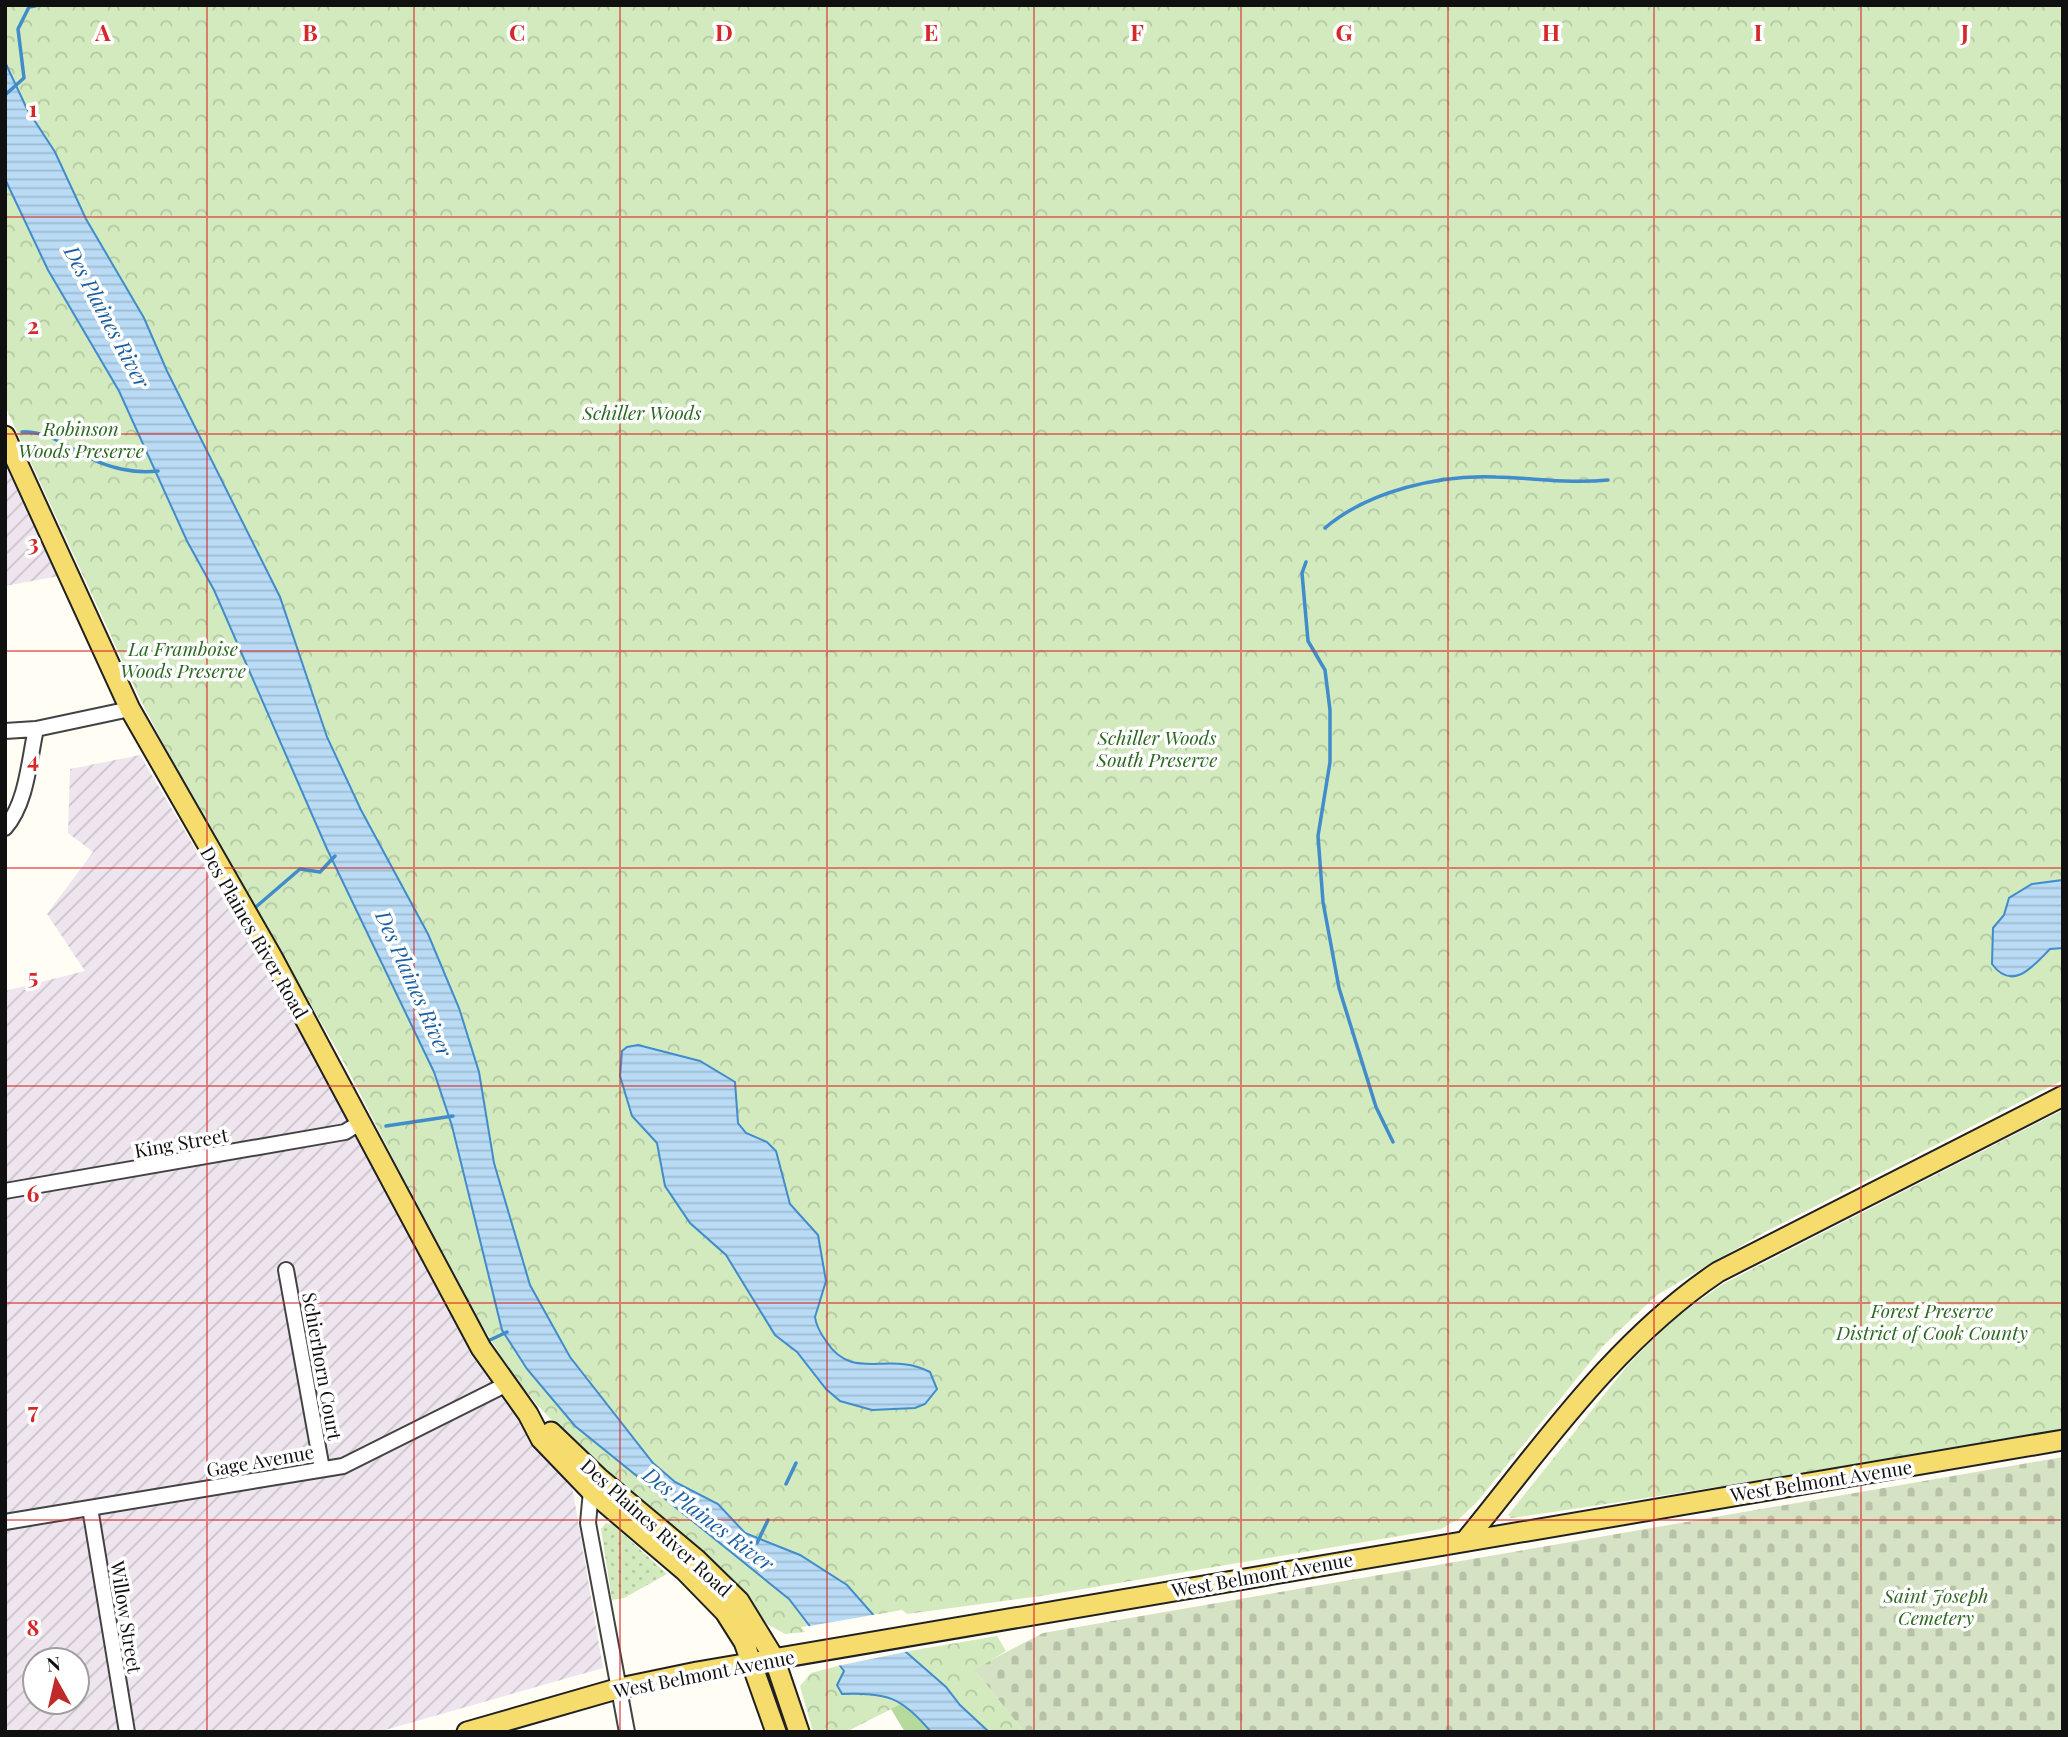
<svg xmlns="http://www.w3.org/2000/svg" width="2068" height="1737" viewBox="0 0 2068 1737" font-family="'Playfair Display',serif">
<style>
.industrial{fill:url(#industrial-furrows);fill-rule:evenodd}
.grass{fill:url(#grass-dots)}
.forest{fill:url(#forest-firs)}
.cemetery{fill:url(#cemetery-stones)}
.park{fill:url(#park-crowns)}
.water{fill:url(#water-rules);stroke:#418ccb;stroke-width:2}
.pier{fill:#fffdf4}
.lines{fill:none;stroke-linecap:round;stroke-linejoin:round}
.stream{stroke:#418ccb;stroke-width:3.5}
.minor-casing{stroke:#434343;stroke-width:18}
.major-casing{stroke:#212121;stroke-width:23}
.minor{stroke:#fff;stroke-width:14}
.major{stroke:#f6dc6d;stroke-width:19}
.grid{fill:none;stroke:#d62828;stroke-width:2;stroke-opacity:0.55}
.labels{text-anchor:middle;dominant-baseline:central;stroke-width:7;stroke-linejoin:round;paint-order:stroke}
.park-label{font-size:19px;font-style:italic;fill:#2b6820;stroke:#fff}
.street-label{font-size:19px;fill:#101010;stroke:#fff}
.water-label{font-size:21px;font-style:italic;fill:#1a5fa1;stroke:#fff}
.grid-label{font-size:23px;text-anchor:middle;font-weight:bold;fill:#d62828;stroke:#fff;stroke-width:7;stroke-linejoin:round;paint-order:stroke}
</style>
<defs>
<pattern id="industrial-furrows" width="10" height="10" patternUnits="userSpaceOnUse" patternTransform="scale(1.75)"><rect width="10" height="10" fill="#eee5ee"/><path d="M-1 1l2-2M0 10L10 0M9 11l2-2" fill="none" stroke="#cbc3cb"/></pattern>
<pattern id="grass-dots" width="8" height="8" patternUnits="userSpaceOnUse" patternTransform="scale(1.75)"><rect width="8" height="8" fill="#d2eabd"/><path d="M2 2h.1M6 6h.1" fill="none" stroke="#b3c8a1" stroke-width="1.8" stroke-linecap="round"/></pattern>
<pattern id="forest-firs" width="22" height="20" patternUnits="userSpaceOnUse" patternTransform="scale(1.75)"><rect width="22" height="20" fill="#b5da9c"/><path d="M5 1l3.5 6h-7zM16 11l3.5 6h-7z" fill="#9bba85"/></pattern>
<pattern id="cemetery-stones" width="16" height="16" patternUnits="userSpaceOnUse" patternTransform="scale(1.75)"><rect width="16" height="16" fill="#d6e2c4"/><path d="M2 7V4a2 2 0 0 1 4 0v3zM10 15v-3a2 2 0 0 1 4 0v3z" fill="#b7c1a7"/></pattern>
<pattern id="park-crowns" width="20" height="18" patternUnits="userSpaceOnUse" patternTransform="scale(1.75)"><rect width="20" height="18" fill="#d2eabd"/><path d="M2 6a3 3 0 1 1 6 0M12 15a3 3 0 1 1 6 0" fill="none" stroke="#b3c8a1"/></pattern>
<pattern id="water-rules" width="6" height="5" patternUnits="userSpaceOnUse" patternTransform="scale(1.75)"><rect width="6" height="5" fill="#b9dbf5"/><path d="M0 2.5h6" fill="none" stroke="#9ebbd1"/></pattern>
</defs>
<rect width="100%" height="100%" fill="#fffdf4"/>
<path class="industrial" d="M 5,465 L 59,576 L 5,586 Z
M 140,755 L 278,989 L 472,1356 L 525,1430 L 572,1486 L 603,1668 L 378,1732 L 5,1732 L 5,991 L 85,971 L 47,914 L 93,852 L 68,833 L 70,769 ZM 35,1660 L 77,1660 L 77,1702 L 35,1702 Z"/>
<path class="grass" d="M 606,1523 L 612,1524 L 667,1574 L 624,1598 L 612,1600 L 601,1529 Z"/>
<path class="forest" d="M 881,1693 L 913,1711 L 931,1732 L 905,1732 L 891,1709 L 878,1715 Z"/>
<path class="cemetery" d="M 2063,1457 L 2063,1732 L 1024,1732 L 974,1669 L 1043,1633 Z"/>
<path class="park" d="M 5,5 L 2063,5 L 2063,1080 L 1765,1232 L 1657,1295 L 1603,1346 L 1477,1502 L 1459,1519 L 1441,1529 L 1041,1596 L 907,1614 L 902,1610 L 874,1615 L 847,1585 L 745,1533 L 718,1504 L 675,1482 L 653,1463 L 570,1357 L 530,1285 L 494,1163 L 479,1072 L 459,1008 L 428,934 L 361,810 L 327,737 L 280,597 L 167,371 L 144,318 L 86,219 L 55,152 L 27,109 L 5,62 Z
M 5,179 L 48,270 L 119,391 L 187,541 L 214,590 L 327,849 L 434,1072 L 452,1126 L 502,1330 L 575,1426 L 789,1599 L 808,1626 L 801,1627 L 805,1632 L 785,1634 L 767,1624 L 733,1584 L 576,1444 L 539,1407 L 512,1374 L 459,1288 L 345,1064 L 188,791 L 141,701 L 5,406 Z
M 2063,1110 L 2063,1430 C 1879,1460 1696,1492 1511,1518 L 1508,1515 L 1628,1365 L 1672,1320 L 1723,1284 Z
M 997,1636 L 1006,1651 L 975,1670 L 1024,1732 L 989,1732 L 940,1684 L 846,1732 L 813,1732 L 800,1686 L 811,1673 L 869,1658 Z"/>
<path class="water" d="M 5,62 L 27,109 L 55,152 L 86,219 L 144,318 L 167,371 L 280,597 L 327,737 L 361,810 L 428,934 L 459,1008 L 479,1072 L 494,1163 L 530,1285 L 570,1357 L 653,1463 L 675,1482 L 718,1504 L 745,1533 L 800,1555 L 847,1585 L 906,1652 L 946,1687 L 960,1705 L 989,1732 L 931,1732 C 901,1696 887,1693 842,1694 L 837,1685 L 844,1671 L 789,1599 L 575,1426 L 527,1369 L 502,1330 L 452,1126 L 434,1072 L 327,849 L 214,590 L 187,541 L 119,391 L 48,270 L 5,179 Z
M 2063,880 L 2063,948 L 2050,949 C 2035,964 2013,993 1992,964 L 1993,928 L 2004,915 L 2009,898 L 2032,884 Z
M 638,1045 L 700,1061 L 735,1082 L 738,1123 L 746,1133 L 767,1142 L 776,1151 L 790,1204 L 818,1235 L 826,1281 L 815,1317 C 816,1326 821,1334 826,1341 C 853,1383 888,1350 930,1372 L 937,1389 L 925,1404 L 915,1408 L 872,1410 L 840,1401 L 826,1389 L 797,1352 L 775,1335 L 726,1255 L 690,1223 L 665,1186 L 657,1143 L 632,1116 L 620,1076 L 622,1051 L 627,1047 Z"/>
<path class="pier" d="M 878,1614 L 910,1651 L 837,1666 L 804,1627 Z"/>
<g class="lines">
<path class="stream" d="M 5,95 L 24,78 L 18,29 L 29,7 L 39,5
M 22,432 C 50,431 65,446 88,457 C 109,468 135,474 158,471
M 1325,528 C 1368,491 1441,474 1496,477 C 1535,478 1570,484 1608,480
M 1306,562 L 1302,573 L 1308,641 L 1325,670 L 1330,710 L 1330,762 L 1318,836 L 1323,902 L 1339,988 L 1376,1107 L 1393,1142
M 257,906 L 300,869 L 320,872 L 335,856
M 386,1126 L 453,1116
M 490,1340 L 507,1332
M 786,1484 L 796,1463
M 757,1543 L 768,1520"/>
<g class="minor-casing">
<path id="minor" d="M 5,731 L 36,729 L 130,709
M 5,828 C 27,803 29,760 36,729
M 5,1191 L 345,1132 L 361,1122
M 286,1270 L 322,1469
M 591,1491 L 588,1523 L 627,1732
M 90,1508 L 127,1732
M 5,1522 L 343,1466 L 505,1385"/>
</g>
<g class="major-casing">
<path id="major" d="M 5,436 L 130,709 L 272,957 L 481,1348 L 528,1414 L 541,1439 L 591,1491 L 685,1571 L 725,1612 L 744,1642 L 776,1732
M 551,1432 L 599,1478 L 696,1559 L 739,1601 L 774,1658 L 799,1732
M 1466,1540 C 1543,1446 1615,1341 1718,1272 L 2063,1096
M 467,1732 L 620,1688 L 697,1672 L 2063,1440"/>
</g>
<use href="#minor" class="minor"/>
<use href="#major" class="major"/>
</g>
<path class="grid" d="M 207,5 L 207,1732M 414,5 L 414,1732M 620,5 L 620,1732M 827,5 L 827,1732M 1034,5 L 1034,1732M 1241,5 L 1241,1732M 1448,5 L 1448,1732M 1654,5 L 1654,1732M 1861,5 L 1861,1732M 5,217 L 2063,217M 5,434 L 2063,434M 5,651 L 2063,651M 5,868 L 2063,868M 5,1086 L 2063,1086M 5,1303 L 2063,1303M 5,1520 L 2063,1520"/>
<g class="labels">
<g class="park-label">
<text x="642" y="412">Schiller Woods</text>
<text x="81" y="428">Robinson<tspan x="81" dy="22">Woods Preserve</tspan></text>
<text x="183" y="648">La Framboise<tspan x="183" dy="22">Woods Preserve</tspan></text>
<text x="1157" y="737">Schiller Woods<tspan x="1157" dy="22">South Preserve</tspan></text>
<text x="1932" y="1310">Forest Preserve<tspan x="1932" dy="22">District of Cook County</tspan></text>
<text x="1936" y="1595">Saint Joseph<tspan x="1936" dy="22">Cemetery</tspan></text>
</g>
<g class="street-label">
<text transform="translate(255 932) rotate(60)">Des Plaines River Road</text>
<text transform="translate(181 1142) rotate(-10)">King Street</text>
<text transform="translate(323 1366) rotate(80)">Schierhorn Court</text>
<text transform="translate(260 1460) rotate(-10)">Gage Avenue</text>
<text transform="translate(1821 1480) rotate(-9)">West Belmont Avenue</text>
<text transform="translate(657 1527) rotate(42)">Des Plaines River Road</text>
<text transform="translate(1262 1574) rotate(-10)">West Belmont Avenue</text>
<text transform="translate(127 1617) rotate(81)">Willow Street</text>
<text transform="translate(704 1673) rotate(-11)">West Belmont Avenue</text>
</g>
<g class="water-label">
<text transform="translate(108 316) rotate(62)">Des Plaines River</text>
<text transform="translate(415 983) rotate(66)">Des Plaines River</text>
<text transform="translate(709 1518) rotate(37)">Des Plaines River</text>
</g>
</g>
<g class="grid-label">
<text x="103" y="41">A</text>
<text x="310" y="41">B</text>
<text x="517" y="41">C</text>
<text x="724" y="41">D</text>
<text x="931" y="41">E</text>
<text x="1137" y="41">F</text>
<text x="1344" y="41">G</text>
<text x="1551" y="41">H</text>
<text x="1758" y="41">I</text>
<text x="1965" y="41">J</text>
<text x="33" y="117">1</text>
<text x="33" y="334">2</text>
<text x="33" y="551">3</text>
<text x="33" y="768">4</text>
<text x="33" y="985">5</text>
<text x="33" y="1202">6</text>
<text x="33" y="1419">7</text>
<text x="33" y="1636">8</text>
</g>
<rect width="2068" height="1737" fill="none" stroke="#101010" stroke-width="14"/>
<g transform="translate(56 1681) rotate(352)"><circle r="33" fill="#ffffff" stroke="#9f9f9f" stroke-width="2"/>
<path d="M0-5L12 26L0 18L-12 26Z" fill="#bf2b29"/>
<text y="-10" font-size="19" font-weight="bold" text-anchor="middle" fill="#101010">N</text>
</g>
</svg>
